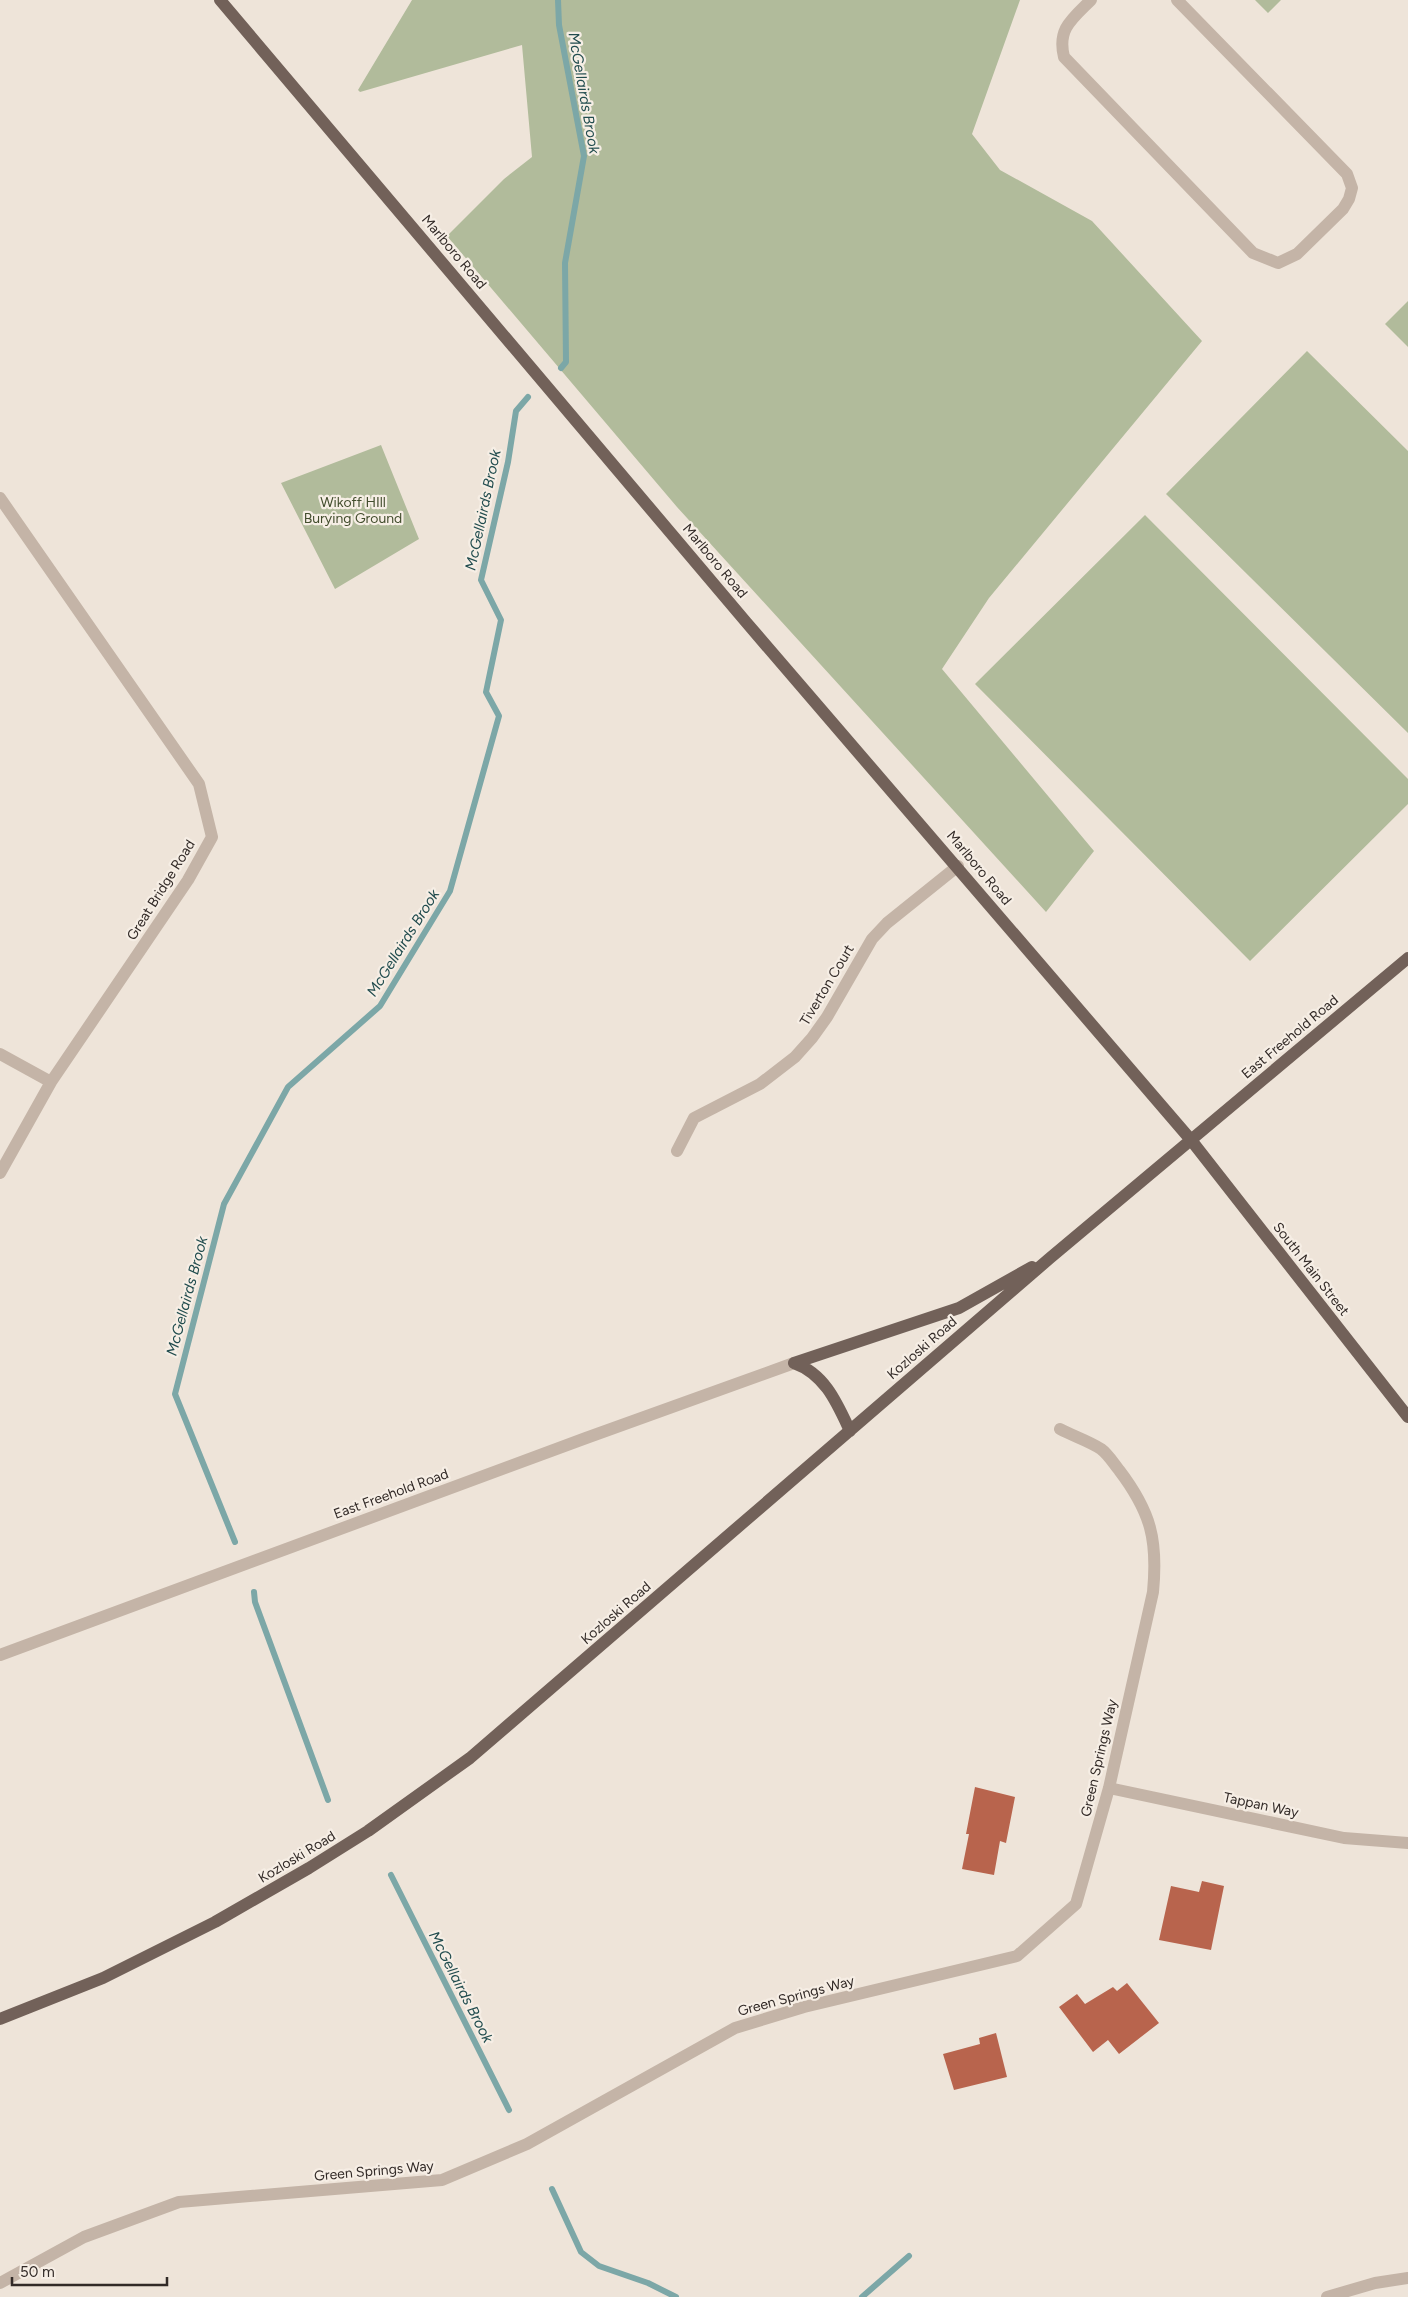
<svg xmlns="http://www.w3.org/2000/svg" width="1408" height="2297" viewBox="0 0 1408 2297" font-family="Figtree,sans-serif">
<style>
.green{fill:#b1bb9b}
.lines{fill:none;stroke-linecap:round;stroke-linejoin:round}
.stream{stroke:#7ca7a7;stroke-width:6}
.building{fill:#b8644d}
.minor{stroke:#c4b4a7;stroke-width:12}
.major{stroke:#726159;stroke-width:12}
.labels{text-anchor:middle;dominant-baseline:central;stroke-width:4.5;stroke-linejoin:round;paint-order:stroke}
.street-label{font-size:14px;fill:#322a27;stroke:#f6eee5}
.park-label{font-size:14px;fill:#424d2d;stroke:#f6eee5}
.water-label{font-size:15px;font-style:italic;fill:#214c4e;stroke:#f6eee5}
</style>
<rect width="100%" height="100%" fill="#eee4d9"/>
<path class="green" d="M 412,0 L 1020,0 L 972,134 L 1000,170 L 1092,221 L 1202,341 L 989,598 L 942,669 L 1094,851 L 1046,912 L 677,507 L 447,236 L 504,179 L 532,157 L 522,45 L 360,92 L 358,90 Z
M 1255,0 L 1281,0 L 1268,13 Z
M 1408,301 L 1408,347 L 1385,324 Z
M 1307,351 L 1408,451 L 1408,733 L 1166,494 Z
M 381,445 L 419,539 L 335,589 L 281,483 Z
M 1145,515 L 1408,779 L 1408,804 L 1250,961 L 975,684 Z"/>
<g class="lines">
<path class="stream" d="M 558,0 L 559,25 L 584,156 L 565,263 L 566,362 L 561,368
M 235,1542 L 175,1394 L 224,1204 L 288,1087 L 380,1006 L 450,891 L 499,716 L 486,692 L 501,620 L 481,580 L 508,462 L 516,411 L 528,397
M 254,1592 L 255,1602 L 328,1800
M 391,1875 L 509,2110
M 552,2189 L 581,2252 L 599,2266 L 648,2283 L 676,2297
M 862,2297 L 909,2256"/>
</g>
<path class="building" d="M 975,1787 L 1015,1797 L 1006,1843 L 1000,1841 L 994,1875 L 962,1869 L 969,1834 L 966,1834 Z
M 1202,1881 L 1224,1886 L 1211,1950 L 1159,1940 L 1171,1886 L 1199,1892 Z
M 1127,1983 L 1159,2023 L 1119,2054 L 1108,2040 L 1093,2052 L 1059,2007 L 1077,1994 L 1085,2004 L 1113,1987 L 1117,1991 Z
M 996,2033 L 1007,2077 L 954,2090 L 943,2054 L 980,2044 L 979,2038 Z"/>
<g class="lines">
<path class="minor" d="M 1091,0 C 1072,19 1057,29 1064,57 L 1253,253 L 1278,263 L 1297,254 L 1343,209 L 1349,199 L 1352,188 L 1347,174 L 1177,0
M 0,498 L 199,784 L 212,837 L 188,880 L 51,1082 L 0,1173
M 0,1054 L 51,1082
M 677,1151 L 694,1118 L 760,1084 L 795,1057 L 812,1038 L 827,1017 L 872,939 L 887,923 L 958,866
M 0,1655 L 586,1438 L 794,1363
M 1109,1788 L 1344,1838 L 1408,1843
M 0,2283 L 84,2237 L 179,2202 L 442,2180 L 527,2144 L 735,2028 L 804,2007 L 1017,1956 L 1076,1904 L 1109,1788 L 1153,1592 C 1158,1540 1151,1512 1119,1470 C 1114,1464 1108,1454 1101,1449 C 1089,1441 1073,1436 1060,1429
M 1327,2297 L 1375,2283 L 1408,2278"/>
<path class="major" d="M 220,0 L 746,622 L 1191,1140 L 1408,1417
M 794,1363 L 959,1308 L 1032,1267
M 794,1363 C 825,1374 837,1403 850,1431
M 0,2019 L 103,1978 L 215,1922 L 309,1868 L 368,1831 L 470,1758 L 1050,1258 L 1408,958"/>
</g>
<g class="labels">
<g class="street-label">
<text transform="translate(454 252) rotate(50)">Marlboro Road</text>
<text transform="translate(715 561) rotate(50)">Marlboro Road</text>
<text transform="translate(979 868) rotate(50)">Marlboro Road</text>
<text transform="translate(161 890) rotate(-58)">Great Bridge Road</text>
<text transform="translate(827 985) rotate(-59)">Tiverton Court</text>
<text transform="translate(1290 1037) rotate(-40)">East Freehold Road</text>
<text transform="translate(1311 1269) rotate(52)">South Main Street</text>
<text transform="translate(922 1348) rotate(-41)">Kozloski Road</text>
<text transform="translate(391 1494) rotate(-20)">East Freehold Road</text>
<text transform="translate(616 1613) rotate(-41)">Kozloski Road</text>
<text transform="translate(1099 1758) rotate(-77)">Green Springs Way</text>
<text transform="translate(1261 1805) rotate(12)">Tappan Way</text>
<text transform="translate(297 1857) rotate(-31)">Kozloski Road</text>
<text transform="translate(796 1996) rotate(-15)">Green Springs Way</text>
<text transform="translate(374 2171) rotate(-5)">Green Springs Way</text>
</g>
<g class="park-label">
<text x="353" y="502">Wikoff HIll<tspan x="353" dy="16">Burying Ground</tspan></text>
</g>
<g class="water-label">
<text transform="translate(584 93) rotate(80)">McGellairds Brook</text>
<text transform="translate(483 510) rotate(-78)">McGellairds Brook</text>
<text transform="translate(403 943) rotate(-58)">McGellairds Brook</text>
<text transform="translate(187 1296) rotate(-75)">McGellairds Brook</text>
<text transform="translate(461 1987) rotate(63)">McGellairds Brook</text>
</g>
</g>
<path d="M12 2277v8h155v-8" fill="none" stroke="#322a27" stroke-width="2.5"/>
<text x="20" y="2277" font-size="15" fill="#322a27" stroke="#f6eee5" stroke-width="4" paint-order="stroke">50 m</text>
</svg>
